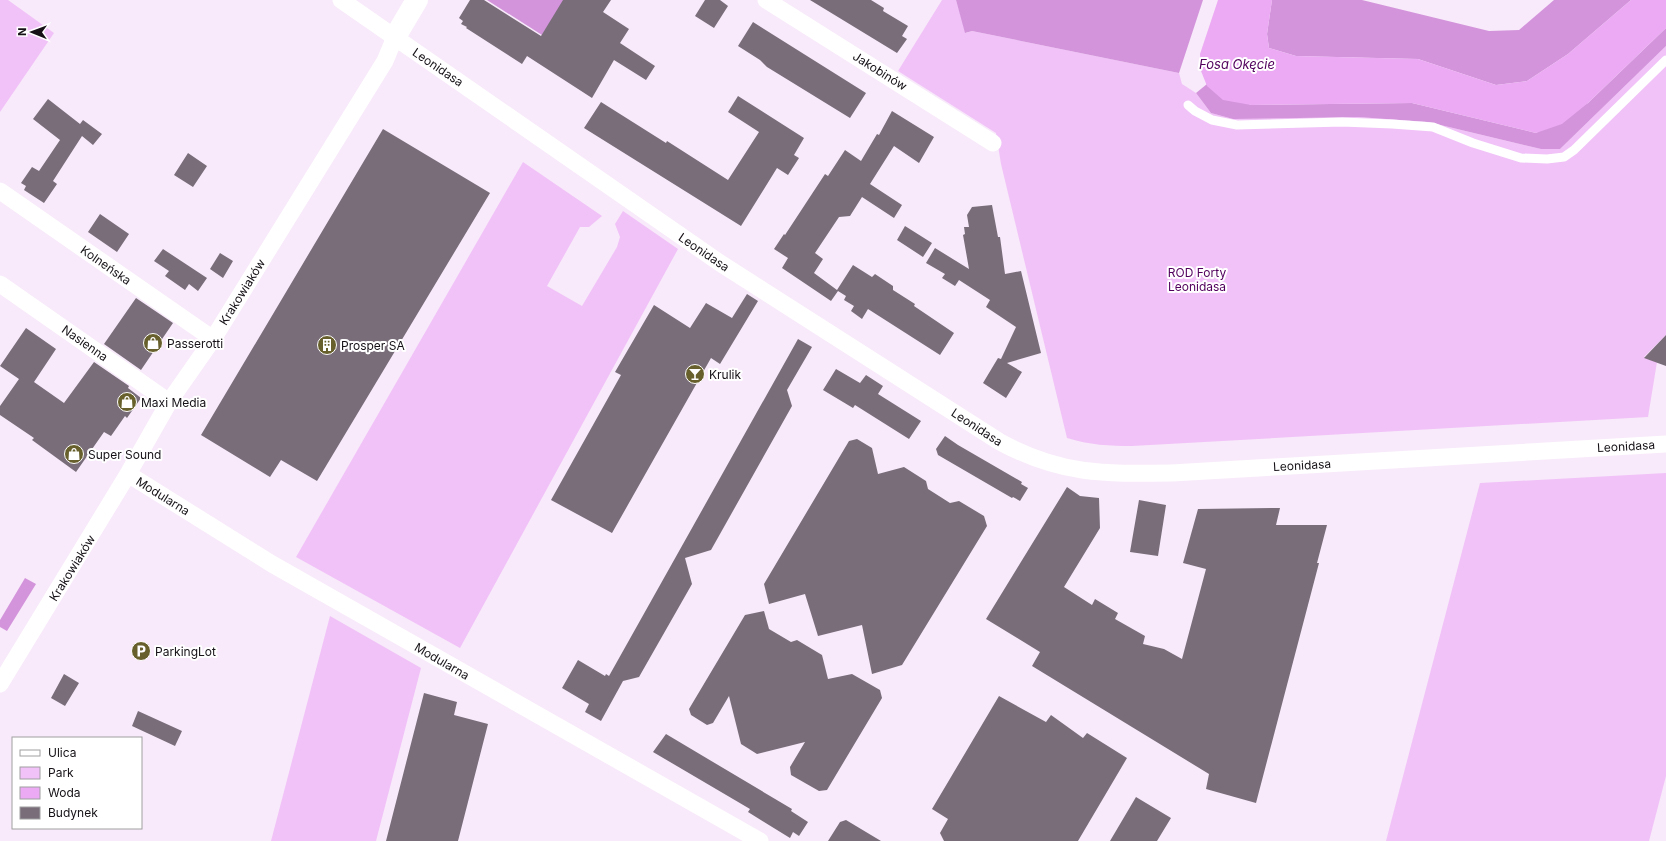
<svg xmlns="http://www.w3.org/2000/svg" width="1666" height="841" viewBox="0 0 1666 841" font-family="Inter,sans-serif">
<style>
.green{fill:#f1c2f8}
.forest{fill:#d394db}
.water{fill:#ebaaf3}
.building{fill:#796d7a}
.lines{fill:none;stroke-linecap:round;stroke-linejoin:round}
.service{stroke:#fff;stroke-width:9}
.minor{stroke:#fff;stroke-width:17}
.tertiary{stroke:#fff;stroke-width:22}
.labels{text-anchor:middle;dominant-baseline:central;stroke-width:4;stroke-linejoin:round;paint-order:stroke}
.street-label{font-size:12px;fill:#151116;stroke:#fff}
.park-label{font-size:12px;fill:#52005d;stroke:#fff}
.poi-label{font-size:12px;fill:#151116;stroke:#fff;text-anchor:start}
.water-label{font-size:13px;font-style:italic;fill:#51005c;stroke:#fff}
</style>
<rect width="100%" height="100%" fill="#f8eafa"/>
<path class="green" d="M 0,0 L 8,0 L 54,33 L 0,112 Z
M 942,0 L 956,0 L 966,33 L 972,31 L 1179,73 L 1182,84 L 1196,93 L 1211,113 L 1233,119 L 1358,117 L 1428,122 L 1541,149 L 1560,149 L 1666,46 L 1666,335 L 1644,357 L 1657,362 L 1648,417 L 1132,446 C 1110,446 1089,445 1067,438 L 1001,164 L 996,133 L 898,71 Z
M 523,162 L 602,216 L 589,227 L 580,227 L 547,286 L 582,306 L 617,247 L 620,237 L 615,224 L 623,211 L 678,249 L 460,648 L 296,557 Z
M 1666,473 L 1666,776 L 1649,841 L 1386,841 L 1480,483 Z
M 330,616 L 421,668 L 376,841 L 271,841 Z"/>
<path class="forest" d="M 487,0 L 564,0 L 542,35 Z
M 956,0 L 1203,0 L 1179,73 L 972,31 L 965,33 Z
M 1272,0 L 1362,0 L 1489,31 L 1519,30 L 1554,0 L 1631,0 L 1568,54 L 1527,81 L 1496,85 L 1418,59 L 1296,56 L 1269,48 L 1267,34 Z
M 1666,28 L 1666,46 L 1560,149 L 1541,149 L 1428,122 L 1358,117 L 1233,119 L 1211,113 L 1196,93 L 1207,84 L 1208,86 L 1251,105 L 1412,103 L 1536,133 L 1588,103 Z
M 25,578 L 36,584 L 7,631 L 0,627 L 0,620 Z"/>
<path class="water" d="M 1218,0 L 1272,0 L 1267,34 L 1269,48 L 1296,56 L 1418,59 L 1496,85 L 1527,81 L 1568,54 L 1631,0 L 1666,0 L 1666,28 L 1588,103 L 1562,124 L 1536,133 L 1412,103 L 1251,105 L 1223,100 L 1207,86 L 1201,71 L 1200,54 Z"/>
<path class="building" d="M 470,0 L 484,0 L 541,36 L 563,0 L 611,0 L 603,12 L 629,29 L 620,43 L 655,66 L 646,80 L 614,60 L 592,98 L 527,56 L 522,64 L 466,28 L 467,27 L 461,24 L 463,21 L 459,18 Z
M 705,0 L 720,0 L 728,6 L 714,28 L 695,16 Z
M 810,0 L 871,0 L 884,8 L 883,11 L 908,26 L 902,36 L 907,39 L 897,53 Z
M 753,22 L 866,93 L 850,118 L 767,67 L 760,60 L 738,46 Z
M 738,96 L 804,138 L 794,155 L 799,158 L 788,175 L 777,168 L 741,226 L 584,128 L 601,102 L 666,143 L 667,141 L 728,180 L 759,132 L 728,112 Z
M 48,99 L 80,124 L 83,120 L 102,134 L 93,145 L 82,136 L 53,181 L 57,184 L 44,203 L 24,190 L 26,186 L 21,183 L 32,167 L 39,171 L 60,140 L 33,119 Z
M 892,111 L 934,137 L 919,163 L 894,146 L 870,184 L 902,205 L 894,218 L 862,197 L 850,216 L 839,217 L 815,253 L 823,259 L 814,273 L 837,290 L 853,265 L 872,277 L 875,274 L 893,286 L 893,290 L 915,304 L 914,306 L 954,333 L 940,355 L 868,309 L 862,319 L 851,311 L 854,306 L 844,300 L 846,296 L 838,291 L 831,301 L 782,268 L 788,258 L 774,249 L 784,234 L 785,235 L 825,174 L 828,176 L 845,150 L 861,161 L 877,134 L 879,135 Z
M 383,129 L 490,193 L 317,481 L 281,460 L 270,477 L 201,435 Z
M 188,153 L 207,166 L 193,187 L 174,175 Z
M 992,205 L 998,237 L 1000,237 L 1005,274 L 1021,271 L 1041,353 L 1007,363 L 1022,372 L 1006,398 L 983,383 L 998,358 L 1001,359 L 1016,327 L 986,307 L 990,300 L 959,280 L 955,286 L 942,278 L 945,274 L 926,263 L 935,248 L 969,269 L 963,235 L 965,234 L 964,227 L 969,227 L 967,215 L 972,207 Z
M 100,214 L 129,234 L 117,252 L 88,232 Z
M 905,226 L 932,243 L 923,257 L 897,240 Z
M 163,249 L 207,278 L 198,291 L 189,284 L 185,290 L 165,276 L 169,271 L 154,261 Z
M 220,253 L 233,261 L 223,278 L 210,269 Z
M 747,294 L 758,301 L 720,364 L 711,358 L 612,533 L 551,500 L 621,375 L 615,372 L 654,305 L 690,328 L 706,303 L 732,318 Z
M 136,298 L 173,323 L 141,370 L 104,344 Z
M 26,328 L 56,349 L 34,382 L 64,403 L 94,362 L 129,386 L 128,388 L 141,398 L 127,418 L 125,416 L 111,436 L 104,432 L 76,472 L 32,440 L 34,438 L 0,415 L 0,406 L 19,379 L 0,366 Z
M 1666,335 L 1666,366 L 1644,358 Z
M 798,339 L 812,347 L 787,390 L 792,406 L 711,550 L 685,558 L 692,584 L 639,677 L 623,681 L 601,721 L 585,712 L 589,704 L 562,688 L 578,660 L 605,676 L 606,674 L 609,676 Z
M 836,369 L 860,383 L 866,375 L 883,386 L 878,394 L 921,421 L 909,439 L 855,405 L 853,408 L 823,390 Z
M 945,436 L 958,445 L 1022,482 L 1021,484 L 1028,488 L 1020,501 L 1013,497 L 1012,498 L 938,455 L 936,449 Z
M 857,439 L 872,448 L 878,474 L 904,467 L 926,481 L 928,489 L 950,503 L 959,501 L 984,516 L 987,526 L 902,665 L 872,674 L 862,625 L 818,636 L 805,594 L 769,604 L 764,584 L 849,441 Z
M 1067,487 L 1080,496 L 1099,498 L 1100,528 L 1064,587 L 1092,605 L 1095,599 L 1118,613 L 1115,619 L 1145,636 L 1143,644 L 1164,649 L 1182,659 L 1206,569 L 1183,563 L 1198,509 L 1280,508 L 1276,525 L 1327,525 L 1317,563 L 1319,563 L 1256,803 L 1206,789 L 1209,774 L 1032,666 L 1040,652 L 986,619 Z
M 1139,500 L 1166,505 L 1158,556 L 1130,552 Z
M 764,611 L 769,629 L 791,642 L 797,640 L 822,655 L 828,679 L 852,674 L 880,690 L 882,698 L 827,790 L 819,791 L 791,775 L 790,767 L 805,742 L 757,754 L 741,744 L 729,696 L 713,723 L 707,725 L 691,715 L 689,709 L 745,615 Z
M 64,674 L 79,683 L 65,706 L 51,698 Z
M 424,693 L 457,702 L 454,715 L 488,724 L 458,841 L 386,841 Z
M 999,696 L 1046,722 L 1051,715 L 1083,738 L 1087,733 L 1127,758 L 1078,841 L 944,841 L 940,833 L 948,819 L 932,809 Z
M 138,711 L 182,731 L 175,746 L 132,726 Z
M 666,734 L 792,809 L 791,811 L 808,822 L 799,836 L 793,832 L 790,838 L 748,812 L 750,809 L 653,752 Z
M 1136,797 L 1171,818 L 1157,841 L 1110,841 Z
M 846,820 L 881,841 L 828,841 L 840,822 Z"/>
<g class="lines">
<path class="service" d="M 1188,105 L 1195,111 L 1212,120 L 1237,125 L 1342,122 L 1392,124 L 1433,127 L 1473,143 L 1521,158 L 1547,159 L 1564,157 L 1574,150 L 1666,60"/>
<path class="minor" d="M 341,0 L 720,263 L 1000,442 C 1061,475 1104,474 1172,473 L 1666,444
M 766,0 L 993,143
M 0,191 L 213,339
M 0,284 L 169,402
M 128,474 L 272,564 L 760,841
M 0,684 L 128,474 L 169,402 L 213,339 L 385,61 L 395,37"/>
<path class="tertiary" d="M 395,37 L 417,0"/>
</g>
<defs>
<g id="shop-disc" transform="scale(1)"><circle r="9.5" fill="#675f2c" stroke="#fff"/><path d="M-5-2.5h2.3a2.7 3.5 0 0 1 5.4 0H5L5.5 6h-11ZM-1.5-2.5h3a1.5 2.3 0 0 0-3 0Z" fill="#fff"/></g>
<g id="building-disc" transform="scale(1)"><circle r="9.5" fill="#675f2c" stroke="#fff"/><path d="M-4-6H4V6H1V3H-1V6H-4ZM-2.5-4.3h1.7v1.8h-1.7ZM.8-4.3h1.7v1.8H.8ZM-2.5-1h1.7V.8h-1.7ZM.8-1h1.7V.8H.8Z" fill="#fff"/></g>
<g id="bar-disc" transform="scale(1)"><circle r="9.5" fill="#675f2c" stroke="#fff"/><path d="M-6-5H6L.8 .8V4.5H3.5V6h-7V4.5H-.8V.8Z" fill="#fff"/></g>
<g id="parking-disc" transform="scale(1)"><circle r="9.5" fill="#675f2c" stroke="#fff"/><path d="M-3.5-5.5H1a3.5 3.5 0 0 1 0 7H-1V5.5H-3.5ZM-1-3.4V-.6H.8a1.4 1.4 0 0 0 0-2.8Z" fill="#fff"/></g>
</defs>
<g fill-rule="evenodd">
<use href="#shop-disc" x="153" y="343"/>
<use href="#building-disc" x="327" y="345"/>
<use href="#bar-disc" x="695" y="374"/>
<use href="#shop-disc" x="127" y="402"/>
<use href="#shop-disc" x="74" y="454"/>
<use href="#parking-disc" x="141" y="651"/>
</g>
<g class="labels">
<g class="street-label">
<text transform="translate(438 67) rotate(34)">Leonidasa</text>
<text transform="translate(880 71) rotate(32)">Jakobinów</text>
<text transform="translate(704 252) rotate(34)">Leonidasa</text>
<text transform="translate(106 265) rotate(35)">Kolneńska</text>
<text transform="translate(242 292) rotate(-58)">Krakowiaków</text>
<text transform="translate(85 343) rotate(35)">Nasienna</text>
<text transform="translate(977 427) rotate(33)">Leonidasa</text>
<text transform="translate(1626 446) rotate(-3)">Leonidasa</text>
<text transform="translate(1302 465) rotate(-3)">Leonidasa</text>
<text transform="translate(163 496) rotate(32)">Modularna</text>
<text transform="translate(72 568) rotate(-58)">Krakowiaków</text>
<text transform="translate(442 661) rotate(30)">Modularna</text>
</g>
<g class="park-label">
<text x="1197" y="272">ROD Forty<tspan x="1197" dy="14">Leonidasa</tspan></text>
</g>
<g class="poi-label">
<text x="167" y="343">Passerotti</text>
<text x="341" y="345">Prosper SA</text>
<text x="709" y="374">Krulik</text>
<text x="141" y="402">Maxi Media</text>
<text x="88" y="454">Super Sound</text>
<text x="155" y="651">ParkingLot</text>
</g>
<g class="water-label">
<text x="1237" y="64">Fosa Okęcie</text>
</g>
</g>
<rect x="12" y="737" width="130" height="92" fill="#ffffff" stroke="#a1a0a2"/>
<rect x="20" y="750" width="20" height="6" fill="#ffffff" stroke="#a1a0a2"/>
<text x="48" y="757" font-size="12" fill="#151116">Ulica</text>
<rect x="20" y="767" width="20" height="12" fill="#f1c2f8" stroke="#a1a0a2"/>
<text x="48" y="777" font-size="12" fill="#151116">Park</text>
<rect x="20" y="787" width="20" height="12" fill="#ebaaf3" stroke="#a1a0a2"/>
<text x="48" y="797" font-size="12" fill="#151116">Woda</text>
<rect x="20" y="807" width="20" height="12" fill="#796d7a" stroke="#a1a0a2"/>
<text x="48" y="817" font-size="12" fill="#151116">Budynek</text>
<g transform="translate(32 32) rotate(271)" stroke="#ffffff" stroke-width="3" paint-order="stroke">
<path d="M0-3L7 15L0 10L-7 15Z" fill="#151116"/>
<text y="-6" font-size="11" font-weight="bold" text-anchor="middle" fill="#151116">N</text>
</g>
</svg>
